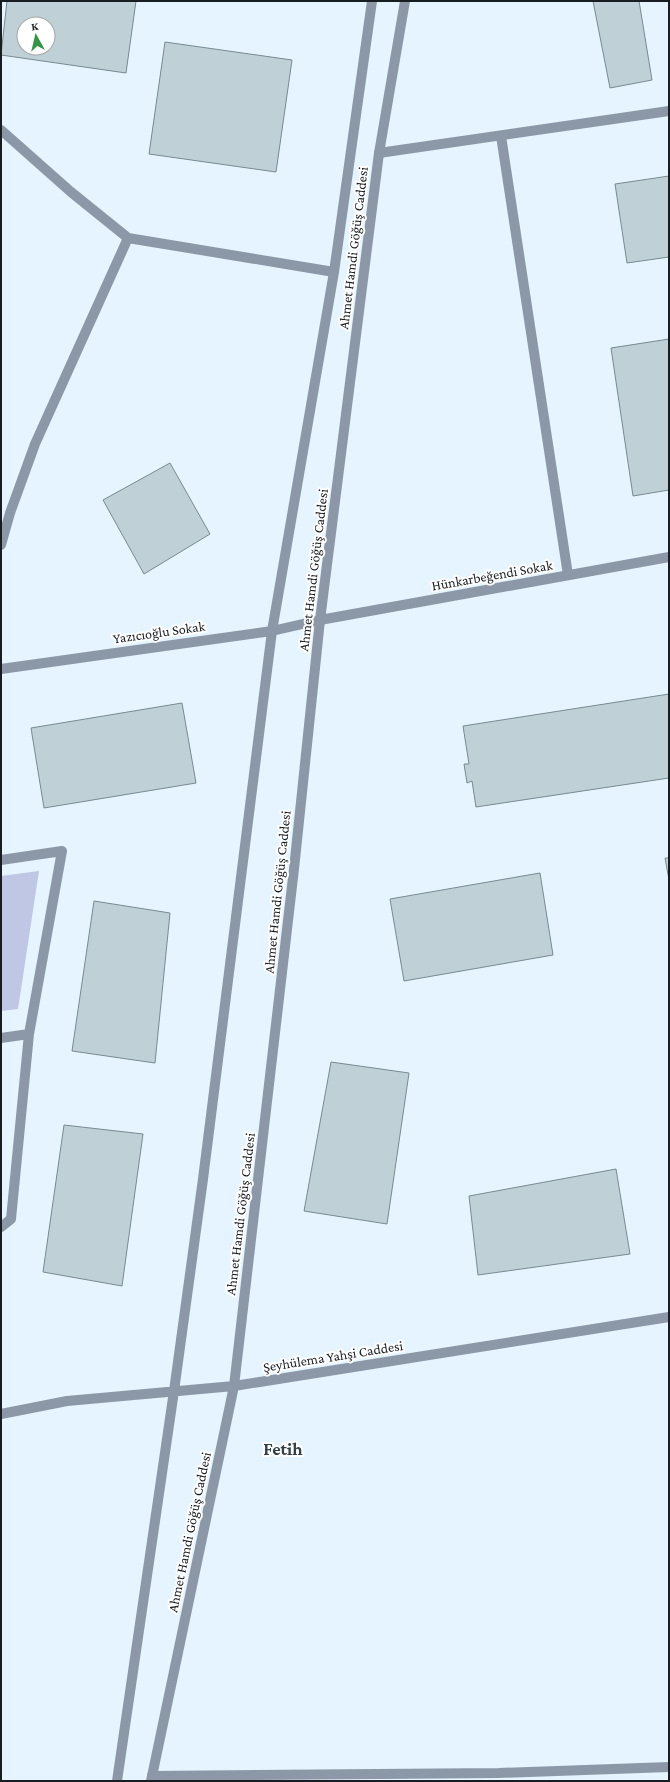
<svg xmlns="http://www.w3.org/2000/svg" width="670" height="1782" viewBox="0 0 670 1782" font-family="'Crimson Pro',serif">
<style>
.green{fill:#c0c7e5}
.building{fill:#bfd1d7;stroke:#798a8f;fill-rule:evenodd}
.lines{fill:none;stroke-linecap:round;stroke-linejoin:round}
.minor{stroke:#8c98a7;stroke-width:10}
.tertiary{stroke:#8c98a7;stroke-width:10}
.labels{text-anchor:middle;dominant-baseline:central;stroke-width:4;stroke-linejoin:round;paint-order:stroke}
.street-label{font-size:14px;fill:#181d21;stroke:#fff}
.district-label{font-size:18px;font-weight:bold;fill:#333f47;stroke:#fff}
</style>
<rect width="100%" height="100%" fill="#e5f4ff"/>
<path class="green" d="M 39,871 L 18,1009 L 1,1011 L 1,876 Z"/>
<path class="building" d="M 7,1 L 136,1 L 126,73 L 1,55 ZM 24,24 L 48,24 L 48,48 L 24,48 Z
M 593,1 L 639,1 L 652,80 L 610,88 Z
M 165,42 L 292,60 L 276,172 L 149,154 Z
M 669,176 L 669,257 L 627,263 L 615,184 Z
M 669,339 L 669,490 L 633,496 L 611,348 Z
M 170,463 L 210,534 L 144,574 L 103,500 Z
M 669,694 L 669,778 L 476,807 L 472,781 L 467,783 L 464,764 L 469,764 L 463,726 Z
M 182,703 L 196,783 L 44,808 L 31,728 Z
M 665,858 L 669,858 L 669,880 Z
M 540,873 L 553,955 L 404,981 L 390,899 Z
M 94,901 L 170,913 L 155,1063 L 72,1051 Z
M 331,1062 L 409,1073 L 387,1224 L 304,1211 Z
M 64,1125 L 143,1134 L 122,1286 L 43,1272 Z
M 616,1169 L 630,1254 L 478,1275 L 469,1196 Z"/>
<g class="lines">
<path class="minor" d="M 1,130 L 71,192 L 128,238 L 334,272
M 501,136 L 568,575
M 379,153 L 669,111
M 1,545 L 10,513 L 35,444 L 128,238
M 1,669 L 272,631 L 320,620 L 669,557
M 1,860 L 62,851 L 29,1034
M 1,1038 L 29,1034 L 11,1219 L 1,1227
M 152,1776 L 499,1773 L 669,1767"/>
<path class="tertiary" d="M 1,1414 L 67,1401 L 234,1386 L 669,1317
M 117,1781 L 174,1391 L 203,1179 L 272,631 L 334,272 L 372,1
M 151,1781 L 234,1386 L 294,869 L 320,620 L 379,153 L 405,1"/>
</g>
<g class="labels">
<g class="street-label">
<text transform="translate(353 248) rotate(-83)">Ahmet Hamdi Göğüş Caddesi</text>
<text transform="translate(313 570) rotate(-83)">Ahmet Hamdi Göğüş Caddesi</text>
<text transform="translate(492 575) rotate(-10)">Hünkarbeğendi Sokak</text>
<text transform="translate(159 632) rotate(-8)">Yazıcıoğlu Sokak</text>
<text transform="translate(277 892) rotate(-84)">Ahmet Hamdi Göğüş Caddesi</text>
<text transform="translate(240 1214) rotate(-83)">Ahmet Hamdi Göğüş Caddesi</text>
<text transform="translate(333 1356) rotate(-9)">Şeyhülema Yahşi Caddesi</text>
<text transform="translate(189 1532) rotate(-78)">Ahmet Hamdi Göğüş Caddesi</text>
</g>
<g class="district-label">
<text x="283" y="1449">Fetih</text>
</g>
</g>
<rect width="670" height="1782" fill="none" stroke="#181d21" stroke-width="4"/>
<g transform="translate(36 36) rotate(352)"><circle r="19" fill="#ffffff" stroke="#a3a5a6"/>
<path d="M0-3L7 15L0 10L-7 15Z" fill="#359447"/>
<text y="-6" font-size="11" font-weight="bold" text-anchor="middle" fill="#181d21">K</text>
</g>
</svg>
